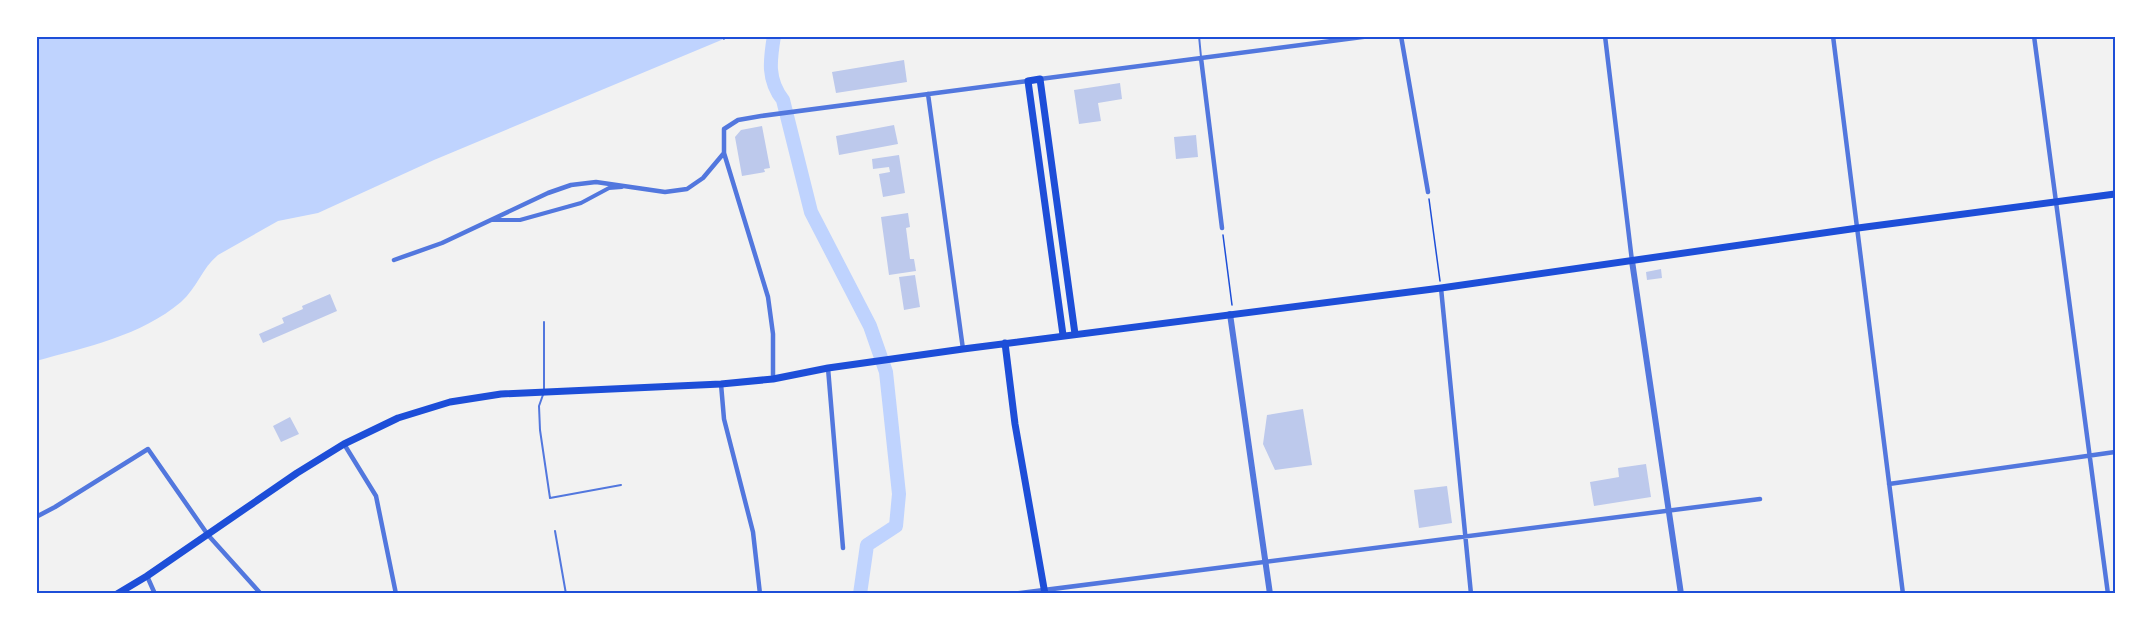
<svg xmlns="http://www.w3.org/2000/svg" width="2151" height="630" viewBox="0 0 2151 630" font-family="'Open Sans',sans-serif">
<style>
.water{fill:#bfd3fe}
.lines{fill:none;stroke-linecap:round;stroke-linejoin:round}
.river{stroke:#bfd3fe;stroke-width:14}
.building{fill:#bdc9ec}
.path{stroke:#1d4ed8;stroke-width:1.5}
.service{stroke:#5277de;stroke-width:2}
.pedestrian{stroke:#5277de;stroke-width:4}
.minor{stroke:#5277de;stroke-width:4.5}
.tertiary{stroke:#5277de;stroke-width:6}
.secondary{stroke:#1d4ed8;stroke-width:7}
.neatline{fill:none;stroke:#1d4ed8;stroke-width:2}
</style>
<rect width="100%" height="100%" fill="#f2f2f2"/>
<path class="water" d="M 36,36 L 731,36 L 434,160 L 318,213 L 278,221 L 218,255 C 202,268 197,288 181,302 C 141,336 86,347 36,361 Z"/>
<g class="lines">
<path class="river" d="M 774,36 C 770,60 767,80 783,100 L 811,212 L 870,326 L 886,372 L 899,494 L 896,526 L 867,545 L 860,594"/>
</g>
<path class="building" d="M 904,60 L 907,82 L 836,93 L 832,72 Z
M 1120,83 L 1122,99 L 1098,103 L 1101,121 L 1079,124 L 1074,90 Z
M 894,125 L 898,144 L 839,155 L 836,136 Z
M 762,126 L 770,168 L 764,169 L 765,172 L 742,176 L 735,137 L 741,130 Z
M 1196,135 L 1198,157 L 1176,159 L 1174,137 Z
M 899,155 L 905,193 L 883,197 L 879,174 L 890,172 L 889,167 L 873,169 L 872,159 Z
M 908,213 L 910,227 L 906,228 L 910,259 L 914,259 L 916,271 L 889,275 L 881,217 Z
M 1661,269 L 1662,278 L 1647,280 L 1646,272 Z
M 915,275 L 920,307 L 904,310 L 899,277 Z
M 330,294 L 337,311 L 263,343 L 259,334 L 284,323 L 282,318 L 303,309 L 302,306 Z
M 1303,409 L 1312,465 L 1275,470 L 1263,444 L 1267,415 Z
M 290,417 L 299,434 L 281,442 L 273,426 Z
M 1646,464 L 1651,497 L 1594,506 L 1590,482 L 1619,477 L 1618,468 Z
M 1447,486 L 1452,523 L 1419,528 L 1414,490 Z"/>
<g class="lines">
<path class="path" d="M 722,36 L 724,39
M 1429,199 L 1440,281
M 1223,235 L 1232,305"/>
<path class="service" d="M 1199,36 L 1201,57
M 544,322 L 544,392 L 539,406 L 540,430 L 550,498 L 621,485
M 555,531 L 566,594"/>
<path class="pedestrian" d="M 492,220 L 520,220 L 581,203 L 609,188 L 622,187"/>
<path class="minor" d="M 1401,36 L 1428,192
M 1605,36 L 1632,261
M 1833,36 L 1903,594
M 2034,36 L 2108,594
M 1201,58 L 1222,228
M 1040,79 L 1370,36
M 928,94 L 963,349
M 394,260 L 442,243 L 548,193 L 571,185 L 596,182 L 665,192 L 687,189 L 703,178 L 724,153
M 1441,288 L 1471,594
M 828,368 L 843,548
M 773,379 L 773,334 L 768,297 L 724,153 L 724,129 L 738,120 L 761,116 L 1028,81
M 721,384 L 724,419 L 753,532 L 760,594
M 344,444 L 376,496 L 396,594
M 1889,484 L 2115,452
M 36,517 L 55,507 L 148,449 L 208,535 L 261,594
M 147,576 L 155,594
M 1013,594 L 1760,499"/>
<path class="tertiary" d="M 1632,261 L 1681,594
M 1230,314 L 1270,594"/>
<path class="secondary" d="M 1063,335 L 1028,81 L 1040,79 L 1075,334
M 1005,343 L 1015,424 L 1045,594
M 117,594 L 147,576 L 297,473 L 344,444 L 398,418 L 450,402 L 501,394 L 721,384 L 773,379 L 828,368 L 963,349 L 1441,288 L 1858,228 L 2115,194"/>
</g>
<rect width="2151" height="630" fill="none" stroke="#ffffff" stroke-width="75"/>
<rect x="38" y="38" width="2076" height="554" class="neatline"/>
</svg>
